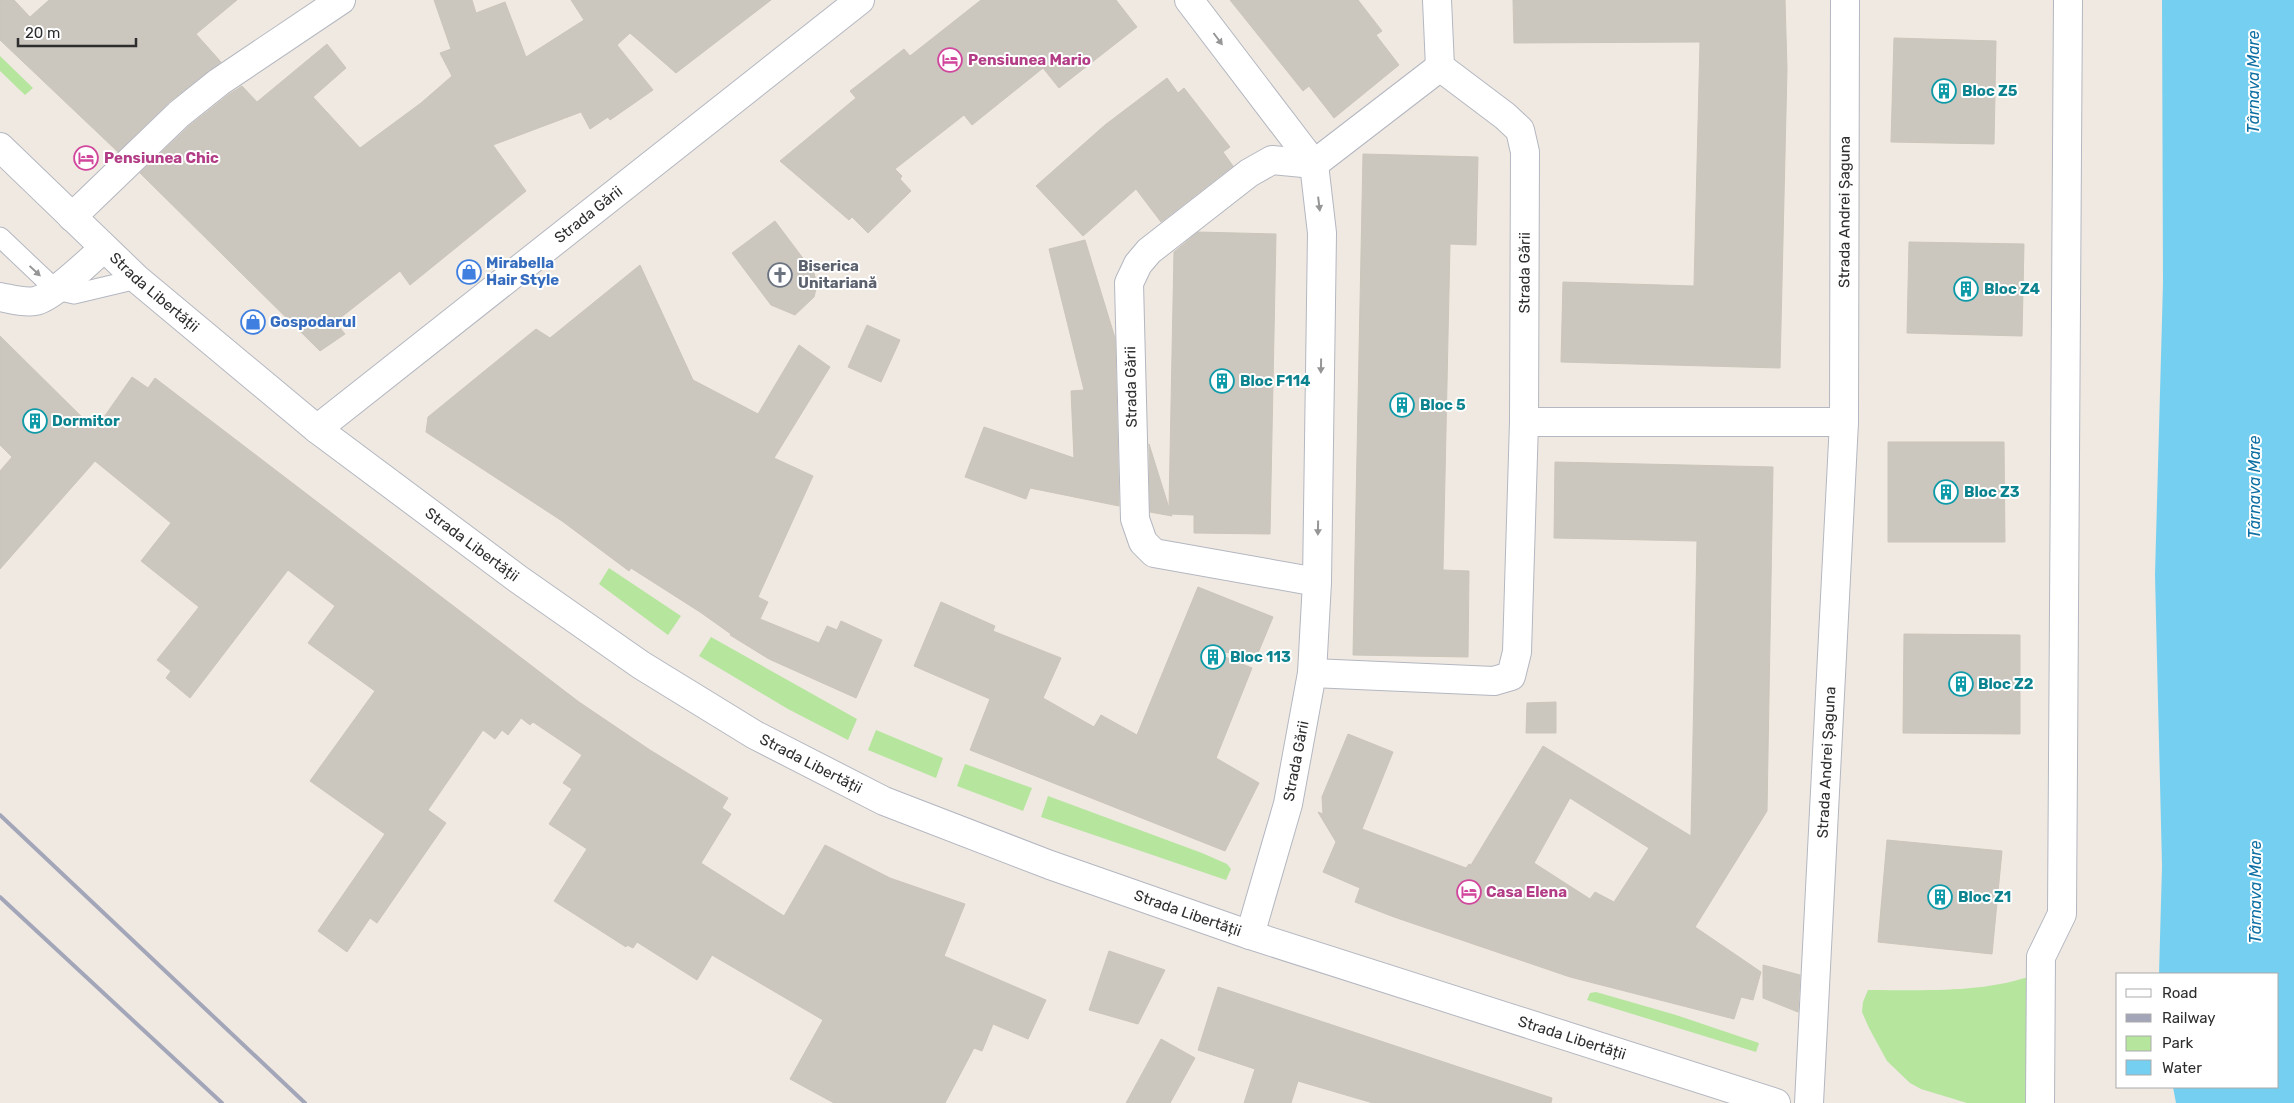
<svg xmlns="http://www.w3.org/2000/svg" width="2294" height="1103" viewBox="0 0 2294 1103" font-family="Rubik,sans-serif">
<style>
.green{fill:#b6e59e}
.water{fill:#75cff0}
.building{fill:#cbc7bf;stroke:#cbc5ba;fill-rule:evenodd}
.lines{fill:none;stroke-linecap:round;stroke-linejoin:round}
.service-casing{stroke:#b4b7c1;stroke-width:21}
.pedestrian-casing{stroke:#b4b7c1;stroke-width:30}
.minor-casing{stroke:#b4b7c1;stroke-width:30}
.tertiary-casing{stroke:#b4b7c1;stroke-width:30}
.service{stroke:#fff;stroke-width:19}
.pedestrian{stroke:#fff;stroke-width:28}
.minor{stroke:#fff;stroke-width:28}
.tertiary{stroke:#fff;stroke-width:28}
.rail{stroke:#a3a6b8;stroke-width:4}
.oneway{fill:#969696}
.labels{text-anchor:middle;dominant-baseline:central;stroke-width:4;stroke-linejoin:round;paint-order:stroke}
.hotel-label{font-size:15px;font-weight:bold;fill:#b23c85;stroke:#fff;text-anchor:start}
.culture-label{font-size:15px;font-weight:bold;fill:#0d838f;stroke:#fff;text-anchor:start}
.street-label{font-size:15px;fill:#2e2e2e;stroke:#fff}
.shop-label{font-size:15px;font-weight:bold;fill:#366cbe;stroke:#fff;text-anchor:start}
.worship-label{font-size:15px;font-weight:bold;fill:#5b616d;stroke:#fff;text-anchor:start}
.water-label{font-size:16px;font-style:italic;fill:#0d6fa3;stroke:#fff}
</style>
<rect width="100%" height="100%" fill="#efe9e1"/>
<path class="green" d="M 0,56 L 33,88 L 25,95 L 0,71 Z
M 609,568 L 681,616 L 668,635 L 599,584 Z
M 711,637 L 857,719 L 848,740 L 788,709 L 699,656 Z
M 876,730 L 943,758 L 936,778 L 868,750 Z
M 965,764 L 1032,788 L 1023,811 L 957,786 Z
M 1048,796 L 1202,853 L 1227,864 L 1231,869 L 1226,880 L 1041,817 Z
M 2041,972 L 2040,1103 L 1967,1103 L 1921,1089 L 1910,1083 L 1887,1061 L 1869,1028 L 1862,1012 L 1863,1002 L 1868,990 C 1924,990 1990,994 2041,972 Z
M 1596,992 L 1676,1015 L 1759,1043 L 1756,1052 L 1587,1000 L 1590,993 Z"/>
<path class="water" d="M 2162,0 L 2294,0 L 2294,1103 L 2176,1103 L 2173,1087 L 2278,1087 L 2278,974 L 2159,974 L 2162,866 L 2155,575 L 2163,283 Z"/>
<path class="building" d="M 0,0 L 14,0 L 30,17 L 49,0 L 237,0 L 196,34 L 221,62 L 169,102 L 118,152 L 0,40 Z
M 434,0 L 472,0 L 476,13 L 505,2 L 526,57 L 584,20 L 571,0 L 771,0 L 676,73 L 630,33 L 617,45 L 653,90 L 610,120 L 608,117 L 590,129 L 581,112 L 493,145 L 526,191 L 410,285 L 400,271 L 335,322 L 345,334 L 320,351 L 140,173 L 189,126 L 228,95 L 242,86 L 257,102 L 327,44 L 346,68 L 313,97 L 360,148 L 421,103 L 452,76 L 440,53 L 451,49 Z
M 981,0 L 1116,0 L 1137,27 L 1059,88 L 1043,68 L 972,125 L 964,115 L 895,169 L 902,176 L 900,179 L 911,191 L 868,233 L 852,217 L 849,220 L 780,161 L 856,98 L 850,91 L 904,49 L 910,56 Z
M 1230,0 L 1358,0 L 1382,31 L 1376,35 L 1399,65 L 1334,118 L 1309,86 L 1303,91 Z
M 1513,0 L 1785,0 L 1787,69 L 1780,368 L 1561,362 L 1563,282 L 1694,286 L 1700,42 L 1514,43 Z
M 1894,38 L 1996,41 L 1994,144 L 1891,142 Z
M 1167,78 L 1178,93 L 1184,88 L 1219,133 L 1230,147 L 1223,152 L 1233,166 L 1161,222 L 1136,189 L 1083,236 L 1036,186 L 1105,125 Z
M 1363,154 L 1478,157 L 1476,245 L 1450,244 L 1443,570 L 1469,571 L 1468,657 L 1353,655 Z
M 775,221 L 814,273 L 817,285 L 814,297 L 795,315 L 771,305 L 732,253 Z
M 1198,232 L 1276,234 L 1270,534 L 1194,533 L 1194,515 L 1171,514 L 1172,516 L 1150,512 L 1149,444 L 1169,508 L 1174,252 Z
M 1085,240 L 1115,338 L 1119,506 L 1030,488 L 1026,499 L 965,477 L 984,427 L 1074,458 L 1071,391 L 1084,390 L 1049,249 Z
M 1909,242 L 2024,244 L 2022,336 L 1907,333 Z
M 640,265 L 693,380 L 758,414 L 799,345 L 830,367 L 774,458 L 813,476 L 758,597 L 768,602 L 760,619 L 819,643 L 827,626 L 837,630 L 841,621 L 882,640 L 856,698 L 769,659 L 730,635 L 731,634 L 700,612 L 631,568 L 629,571 L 562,521 L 426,432 L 428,417 L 536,329 L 550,338 Z
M 867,325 L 900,340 L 881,382 L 848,367 Z
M 0,336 L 95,430 L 132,377 L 148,388 L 155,378 L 579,702 L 650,750 L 728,798 L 722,808 L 731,814 L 701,863 L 784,916 L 825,845 L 890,878 L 965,904 L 944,956 L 1046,1000 L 1028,1039 L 993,1024 L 982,1051 L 974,1048 L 945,1103 L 834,1103 L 790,1079 L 823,1020 L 712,955 L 697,980 L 637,942 L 633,948 L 627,945 L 626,947 L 554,901 L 587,849 L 549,824 L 572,789 L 563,783 L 582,755 L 533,722 L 530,725 L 521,718 L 508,735 L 502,730 L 495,739 L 483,730 L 428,810 L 446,823 L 377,923 L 370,918 L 347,952 L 318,931 L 385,834 L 310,781 L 375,691 L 308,643 L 335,606 L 288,570 L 190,698 L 166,678 L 171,671 L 157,660 L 199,607 L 141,561 L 171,523 L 95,461 L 0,569 L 0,471 L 12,457 L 0,445 Z
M 1888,442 L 2004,442 L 2005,542 L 1888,542 Z
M 1555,462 L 1773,467 L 1767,811 L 1695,927 L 1761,972 L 1753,1000 L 1741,997 L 1734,1019 L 1570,977 L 1394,917 L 1355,902 L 1360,888 L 1323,872 L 1336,842 L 1318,812 L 1323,814 L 1322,797 L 1348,734 L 1393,752 L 1362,829 L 1466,868 L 1469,864 L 1471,865 L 1543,746 L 1691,836 L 1697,541 L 1554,538 ZM 1570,798 L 1649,848 L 1614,902 L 1595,892 L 1590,899 L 1534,863 Z
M 1198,587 L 1273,617 L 1258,653 L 1213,652 L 1252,668 L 1216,758 L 1259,783 L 1225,851 L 970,750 L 990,699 L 914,666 L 941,602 L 995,626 L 993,631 L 1061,658 L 1043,698 L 1094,727 L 1101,715 L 1137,735 Z
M 1904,634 L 2020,635 L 2020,734 L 1903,733 Z
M 1556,702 L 1556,733 L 1526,733 L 1527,703 Z
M 1887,840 L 2002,851 L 1992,954 L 1878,942 Z
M 1109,951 L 1165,970 L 1138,1024 L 1089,1010 Z
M 1763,965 L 1800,975 L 1798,1012 L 1763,998 Z
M 1218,987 L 1552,1098 L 1551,1103 L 1373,1103 L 1298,1081 L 1291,1103 L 1244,1103 L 1255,1069 L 1198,1050 Z
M 1161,1039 L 1195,1058 L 1170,1103 L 1126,1103 Z"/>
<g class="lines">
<g class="service-casing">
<path id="service" d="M 0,237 L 56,290 L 74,294 L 137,279"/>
</g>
<g class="pedestrian-casing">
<path id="pedestrian" d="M 0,297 C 11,299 24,303 35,301 C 52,298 89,261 104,248
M 2040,1103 L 2041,957 L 2062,914 L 2068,0"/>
</g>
<g class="minor-casing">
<g id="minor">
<path d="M 1189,0 L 1314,164 L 1322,233 L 1317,582 L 1312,673 L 1288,804 L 1250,935"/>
<path d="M 1437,0 L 1440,67"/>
<path d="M 72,217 L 179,114 L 219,82 L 341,0"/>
<path d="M 1524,422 L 1844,422"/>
<path d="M 1317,582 L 1154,553 L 1143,542 L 1135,519 L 1129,283 L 1138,264 L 1149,251 L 1249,173 L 1272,160 L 1314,164 L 1440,67"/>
<path id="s1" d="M 1312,673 L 1494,681 L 1511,676 L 1517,652 L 1524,422 L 1525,152 L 1520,130 L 1505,116 L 1440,67"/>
<path id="s2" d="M 1809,1103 L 1844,422 L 1845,0"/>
</g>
</g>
<g class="tertiary-casing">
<g id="tertiary">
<path id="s3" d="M 0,147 L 137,279 L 317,429 L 518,579 L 641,665 L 755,735 L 884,801 L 1050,865 L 1250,935 L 1776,1103"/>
<path id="s4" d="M 317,429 L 860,0"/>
</g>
</g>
<use href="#service" class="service"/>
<use href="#pedestrian" class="pedestrian"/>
<use href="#minor" class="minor"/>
<use href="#tertiary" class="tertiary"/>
<path class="rail" d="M 0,815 L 305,1103
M 0,897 L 222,1103"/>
</g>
<defs><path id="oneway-solid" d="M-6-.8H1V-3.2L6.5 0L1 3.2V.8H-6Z" transform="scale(1.25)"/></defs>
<g class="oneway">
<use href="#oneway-solid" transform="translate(1218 39) rotate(53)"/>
<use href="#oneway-solid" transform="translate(1319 204) rotate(83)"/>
<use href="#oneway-solid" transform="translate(35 271) rotate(43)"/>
<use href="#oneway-solid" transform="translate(1321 366) rotate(91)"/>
<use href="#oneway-solid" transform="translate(1318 528) rotate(91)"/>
</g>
<defs>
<g id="hotel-ring" transform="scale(1.25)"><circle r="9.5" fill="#fff" stroke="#d1479c" stroke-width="1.5"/><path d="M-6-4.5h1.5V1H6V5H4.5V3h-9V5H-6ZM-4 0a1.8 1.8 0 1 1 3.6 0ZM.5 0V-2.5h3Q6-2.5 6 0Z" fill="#d1479c"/></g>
<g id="building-ring" transform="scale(1.25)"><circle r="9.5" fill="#fff" stroke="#0f9aa8" stroke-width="1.5"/><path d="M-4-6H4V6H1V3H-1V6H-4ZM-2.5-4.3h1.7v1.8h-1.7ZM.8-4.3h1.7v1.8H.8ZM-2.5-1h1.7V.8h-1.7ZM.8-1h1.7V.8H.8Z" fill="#0f9aa8"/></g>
<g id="shop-ring" transform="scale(1.25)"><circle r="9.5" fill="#fff" stroke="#3f7fe0" stroke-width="1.5"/><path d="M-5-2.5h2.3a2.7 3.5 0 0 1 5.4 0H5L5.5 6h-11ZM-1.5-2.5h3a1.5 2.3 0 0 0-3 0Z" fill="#3f7fe0"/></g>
<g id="church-ring" transform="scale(1.25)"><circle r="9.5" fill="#fff" stroke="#6b7280" stroke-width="1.5"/><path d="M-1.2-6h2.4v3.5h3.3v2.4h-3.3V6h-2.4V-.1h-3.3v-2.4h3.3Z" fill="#6b7280"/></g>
</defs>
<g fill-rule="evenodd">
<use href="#hotel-ring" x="950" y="60"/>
<use href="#building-ring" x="1944" y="91"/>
<use href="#hotel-ring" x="86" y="158"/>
<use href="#shop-ring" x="469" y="272"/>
<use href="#church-ring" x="780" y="275"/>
<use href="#building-ring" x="1966" y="289"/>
<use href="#shop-ring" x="253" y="322"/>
<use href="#building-ring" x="1222" y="381"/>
<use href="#building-ring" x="1402" y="405"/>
<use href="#building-ring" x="35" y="421"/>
<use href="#building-ring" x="1946" y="492"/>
<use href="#building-ring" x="1213" y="657"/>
<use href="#building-ring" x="1961" y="684"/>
<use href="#hotel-ring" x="1469" y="892"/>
<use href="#building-ring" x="1940" y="897"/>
</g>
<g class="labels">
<g class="hotel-label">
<text x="968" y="60">Pensiunea Mario</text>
<text x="104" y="158">Pensiunea Chic</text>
<text x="1486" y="892">Casa Elena</text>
</g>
<g class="culture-label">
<text x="1962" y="91">Bloc Z5</text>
<text x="1984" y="289">Bloc Z4</text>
<text x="1240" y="381">Bloc F114</text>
<text x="1420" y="405">Bloc 5</text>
<text x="52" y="421">Dormitor</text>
<text x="1964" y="492">Bloc Z3</text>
<text x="1230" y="657">Bloc 113</text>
<text x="1978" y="684">Bloc Z2</text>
<text x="1958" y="897">Bloc Z1</text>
</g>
<g class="street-label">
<text stroke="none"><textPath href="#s2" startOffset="892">Strada Andrei Șaguna</textPath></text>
<text stroke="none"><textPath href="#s4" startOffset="346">Strada Gării</textPath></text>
<text stroke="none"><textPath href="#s1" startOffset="604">Strada Gării</textPath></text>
<text stroke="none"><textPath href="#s3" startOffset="212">Strada Libertății</textPath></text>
<text transform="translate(1131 387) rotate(-91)">Strada Gării</text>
<text stroke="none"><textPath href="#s3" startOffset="618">Strada Libertății</textPath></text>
<text transform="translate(1296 761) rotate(-79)">Strada Gării</text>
<text stroke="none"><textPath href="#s2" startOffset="341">Strada Andrei Șaguna</textPath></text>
<text stroke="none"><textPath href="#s3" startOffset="1022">Strada Libertății</textPath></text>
<text stroke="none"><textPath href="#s3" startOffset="1428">Strada Libertății</textPath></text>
<text stroke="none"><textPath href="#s3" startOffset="1832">Strada Libertății</textPath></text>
</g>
<g class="shop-label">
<text x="486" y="263">Mirabella<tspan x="486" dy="17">Hair Style</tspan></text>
<text x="270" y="322">Gospodarul</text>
</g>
<g class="worship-label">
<text x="798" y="266">Biserica<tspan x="798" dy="17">Unitariană</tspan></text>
</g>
<g class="water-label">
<text transform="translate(2253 82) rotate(-90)">Târnava Mare</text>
<text transform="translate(2254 487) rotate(-90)">Târnava Mare</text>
<text transform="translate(2255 892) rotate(-90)">Târnava Mare</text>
</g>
</g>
<rect x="2116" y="973" width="162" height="115" fill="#ffffff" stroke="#ababab"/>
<rect x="2126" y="989" width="25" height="8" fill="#ffffff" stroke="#ababab"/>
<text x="2162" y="998" font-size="15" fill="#2e2e2e">Road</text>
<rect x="2126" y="1014" width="25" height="8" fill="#a3a6b8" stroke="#ababab"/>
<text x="2162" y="1023" font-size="15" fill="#2e2e2e">Railway</text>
<rect x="2126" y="1036" width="25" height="15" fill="#b6e59e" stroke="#ababab"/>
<text x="2162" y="1048" font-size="15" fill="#2e2e2e">Park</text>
<rect x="2126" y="1060" width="25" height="15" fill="#75cff0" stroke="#ababab"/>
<text x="2162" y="1073" font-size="15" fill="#2e2e2e">Water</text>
<path d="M18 38v8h118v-8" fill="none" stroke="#2e2e2e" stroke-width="2.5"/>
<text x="25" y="38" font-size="15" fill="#2e2e2e" stroke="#ffffff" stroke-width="4" paint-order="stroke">20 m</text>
</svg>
